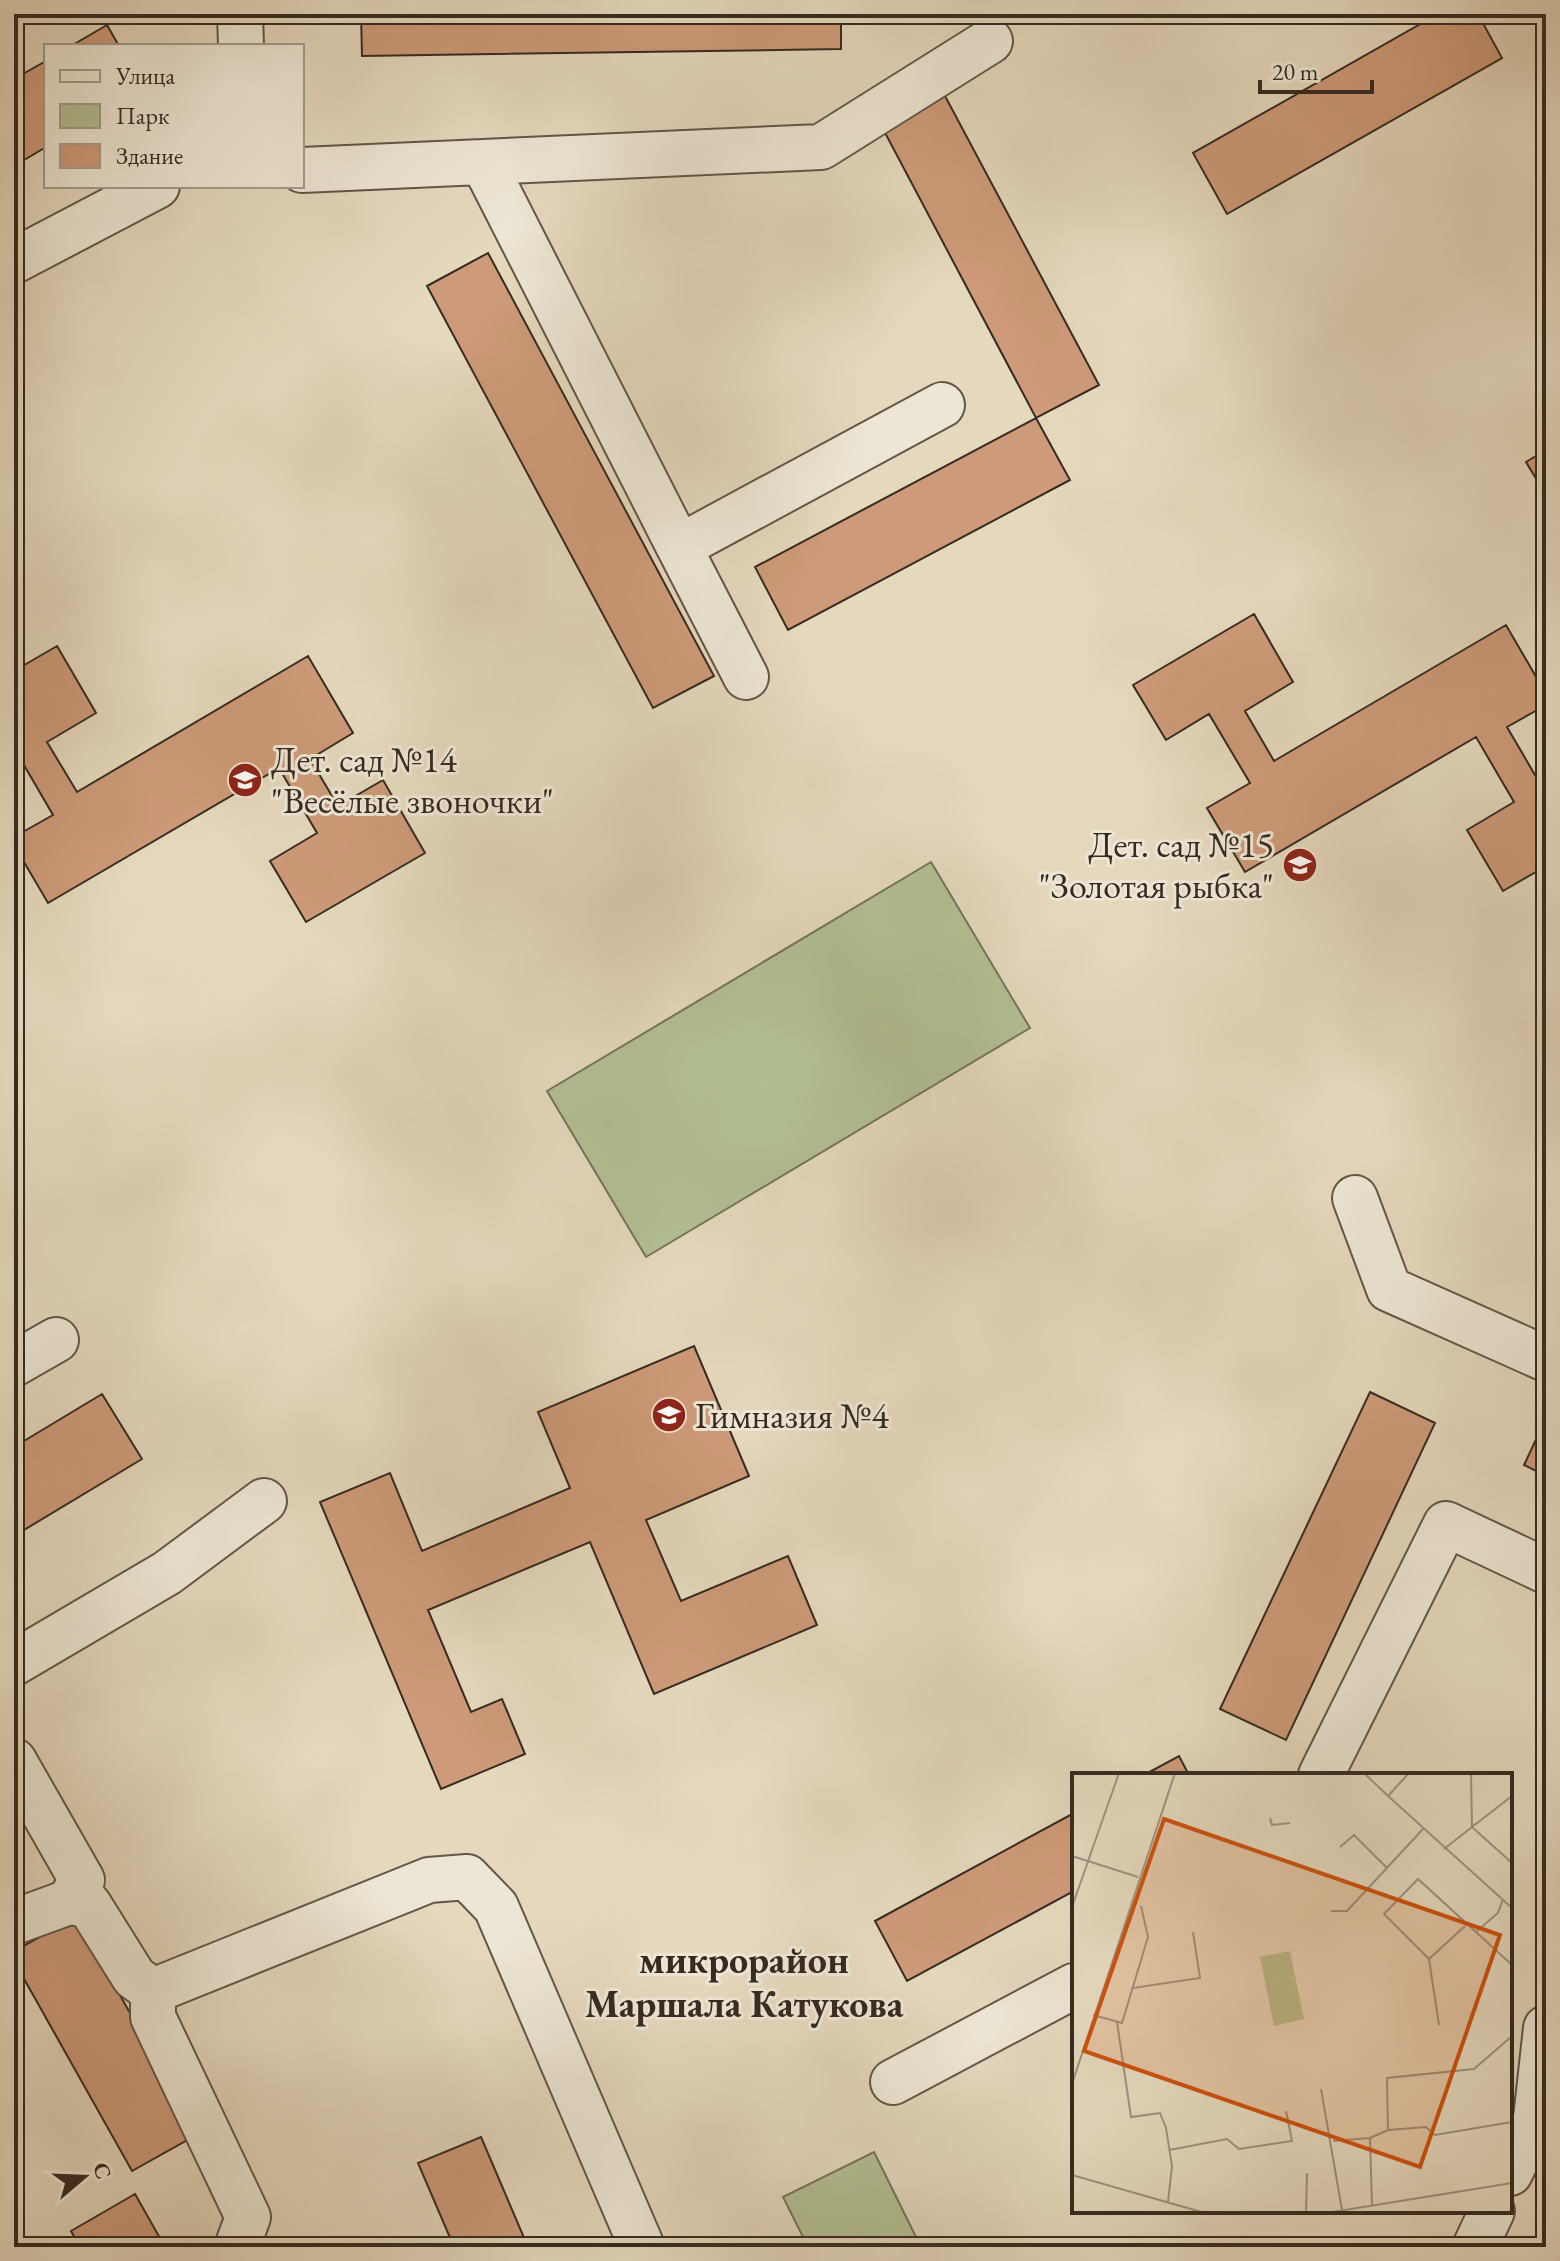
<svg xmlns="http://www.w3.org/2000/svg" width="1560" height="2261" viewBox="0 0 1560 2261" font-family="'EB Garamond',serif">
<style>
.green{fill:#b2bf93;stroke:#74745a;stroke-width:2}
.building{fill:#ce9a79;stroke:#362a22;stroke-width:2}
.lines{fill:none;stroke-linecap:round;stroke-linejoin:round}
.minor-casing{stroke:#625649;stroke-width:48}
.minor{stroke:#ede6d4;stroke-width:44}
.labels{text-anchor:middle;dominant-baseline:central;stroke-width:6;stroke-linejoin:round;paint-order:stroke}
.poi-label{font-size:36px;fill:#362a22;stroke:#ede6d4;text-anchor:start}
.neighbourhood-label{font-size:38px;font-weight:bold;fill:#362a22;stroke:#ede6d4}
.inset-road{fill:none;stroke:#9e927f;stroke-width:2}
.view{fill:#cd520f;fill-opacity:0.15;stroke:#cd520f;stroke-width:4}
.inset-edge{fill:none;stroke:#362a22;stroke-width:4}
</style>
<rect width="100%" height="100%" fill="#e4d8bd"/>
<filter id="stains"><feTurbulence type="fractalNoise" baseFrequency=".0025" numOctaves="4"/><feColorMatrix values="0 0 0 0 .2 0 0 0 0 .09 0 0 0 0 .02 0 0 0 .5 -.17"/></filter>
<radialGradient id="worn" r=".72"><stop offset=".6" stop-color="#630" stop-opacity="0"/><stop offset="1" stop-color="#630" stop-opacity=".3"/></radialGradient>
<path class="green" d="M 931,862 L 1030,1028 L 646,1257 L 547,1091 Z
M 874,2152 L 921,2247 L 808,2247 L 783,2197 Z"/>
<path class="building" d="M 361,14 L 841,14 L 841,49 L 362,56 Z
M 1438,14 L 1478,14 L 1502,58 L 1227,214 L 1193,153 Z
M 107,25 L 119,46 L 71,46 Z
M 46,61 L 46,147 L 14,166 L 14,79 Z
M 945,96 L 1099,385 L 1036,418 L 883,129 Z
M 488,253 L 714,676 L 653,708 L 427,286 Z
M 1036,418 L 1070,480 L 788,630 L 755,567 Z
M 1546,450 L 1546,495 L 1526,462 Z
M 1254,614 L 1293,682 L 1245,711 L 1274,761 L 1506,625 L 1546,694 L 1546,705 L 1507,727 L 1535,775 L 1546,768 L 1546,866 L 1503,891 L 1467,830 L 1514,802 L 1476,737 L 1245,872 L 1207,808 L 1250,783 L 1209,714 L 1166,740 L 1133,685 Z
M 57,646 L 96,713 L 47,742 L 77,792 L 308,656 L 353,733 L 310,759 L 338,806 L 383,780 L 425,853 L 306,922 L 270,861 L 317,833 L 279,768 L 48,903 L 14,845 L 14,837 L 53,815 L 14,748 L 14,671 Z
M 694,1346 L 749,1476 L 646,1520 L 681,1601 L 788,1556 L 817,1625 L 654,1694 L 590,1542 L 428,1610 L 471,1712 L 502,1699 L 525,1754 L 441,1789 L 320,1502 L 390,1473 L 422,1551 L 570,1488 L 538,1412 Z
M 1370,1392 L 1435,1423 L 1286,1740 L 1220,1709 Z
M 102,1394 L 142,1459 L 14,1536 L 14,1447 Z
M 1546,1418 L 1546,1476 L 1524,1465 Z
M 1179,1756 L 1189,1775 L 1144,1775 Z
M 1074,1813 L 1074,1891 L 907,1981 L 875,1921 Z
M 76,1917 L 198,2134 L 132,2171 L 14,1961 L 14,1951 Z
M 481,2137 L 528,2247 L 454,2247 L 418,2163 Z
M 135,2194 L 165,2247 L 80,2247 L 71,2231 Z"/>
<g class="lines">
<g class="minor-casing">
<path id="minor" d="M 240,14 L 241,46
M 483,162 L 679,547 L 942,405
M 302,170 L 821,147 L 990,41
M 14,261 L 157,186
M 679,547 L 746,677
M 1355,1198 L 1389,1289 L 1546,1359
M 14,1364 L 56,1340
M 14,1663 L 167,1573 L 264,1501
M 14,1761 L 82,1880 L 69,1902
M 1321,1775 L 1446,1524 L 1546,1571
M 14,1922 L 69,1902 L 89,1905 L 134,1977 L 153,1991 L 429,1880 L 467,1877 L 496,1907 L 642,2247
M 153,1991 L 153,2017 L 248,2217 L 237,2247
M 893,2082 L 1074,1986
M 1510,2173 L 1536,2119 L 1546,2028
M 1475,2247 L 1492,2211"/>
</g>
<use href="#minor" class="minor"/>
</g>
<defs>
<g id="school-disc" transform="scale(1.8)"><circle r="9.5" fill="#8f2418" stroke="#ede6d4"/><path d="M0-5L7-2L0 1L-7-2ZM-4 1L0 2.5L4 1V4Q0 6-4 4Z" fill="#fff"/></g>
</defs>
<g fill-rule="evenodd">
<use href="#school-disc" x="245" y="780"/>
<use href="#school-disc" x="1300" y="865"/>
<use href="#school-disc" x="669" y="1415"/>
</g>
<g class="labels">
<g class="poi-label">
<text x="271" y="759">Дет. сад №14<tspan x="271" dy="41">"Весёлые звоночки"</tspan></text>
<text x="1274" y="844" text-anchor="end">Дет. сад №15<tspan x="1274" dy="41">"Золотая рыбка"</tspan></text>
<text x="695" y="1415">Гимназия №4</text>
</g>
<g class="neighbourhood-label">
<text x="744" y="1959">микрорайон<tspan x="744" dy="44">Маршала Катукова</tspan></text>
</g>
</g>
<g transform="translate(1072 1773)">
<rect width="440" height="440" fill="#e4d8bd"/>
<path d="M 218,178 L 232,246 L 202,253 L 188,184 Z" fill="#b2bf93"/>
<path class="inset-road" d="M 292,0 L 316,23M 337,0 L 316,23 L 440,135M 399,0 L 400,54M 198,45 L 200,52 L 218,50M 400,54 L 440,23M 268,74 L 282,62 L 315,95M 372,76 L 400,54 L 440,90M 0,83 L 66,104M 0,134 L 47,0M 259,138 L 275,138 L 351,56M 405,158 L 426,140 L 431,126M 357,186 L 393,153M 61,215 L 128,205 L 121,159M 21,242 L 50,250 L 76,164 L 69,133M 45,249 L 59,344 L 88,340 L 94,355 L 100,393 L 96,429M 367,252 L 357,186 L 312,141 L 346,106 L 440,192M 0,311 L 103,0M 249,316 L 270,437M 316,357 L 354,354 L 363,362 L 440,349M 298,365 L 300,432M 261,368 L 298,365 L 316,357 L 315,305 L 402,296 L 440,263M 97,377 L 155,366 L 167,376 L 220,368 L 214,338M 0,402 L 133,440M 234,440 L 235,400M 254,440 L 440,410"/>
<path class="view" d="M 92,46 L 428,162 L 348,394 L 12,278 Z"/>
<rect width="440" height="440" class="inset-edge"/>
</g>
<rect width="1560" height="2261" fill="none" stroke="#e4d8bd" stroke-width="48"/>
<rect x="16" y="16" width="1528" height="2229" fill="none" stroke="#362a22" stroke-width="4"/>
<rect x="24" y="24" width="1512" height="2213" fill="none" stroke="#362a22" stroke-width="2"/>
<rect x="44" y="44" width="260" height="144" fill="#ede6d4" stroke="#a49b8d" stroke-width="2"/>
<rect x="60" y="70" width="40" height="12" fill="#ede6d4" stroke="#a49b8d" stroke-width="2"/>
<text x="116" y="84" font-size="24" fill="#362a22">Улица</text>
<rect x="60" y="104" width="40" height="24" fill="#b2bf93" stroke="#a49b8d" stroke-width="2"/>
<text x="116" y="124" font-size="24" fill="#362a22">Парк</text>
<rect x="60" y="144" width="40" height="24" fill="#ce9a79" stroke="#a49b8d" stroke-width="2"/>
<text x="116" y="164" font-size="24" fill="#362a22">Здание</text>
<g transform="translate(84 2177) rotate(71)" stroke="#ede6d4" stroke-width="6" paint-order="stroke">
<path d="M0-6L14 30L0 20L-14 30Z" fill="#362a22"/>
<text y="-12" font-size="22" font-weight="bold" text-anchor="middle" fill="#362a22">С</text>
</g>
<path d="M1260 80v12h112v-12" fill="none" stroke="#362a22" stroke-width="4"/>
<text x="1272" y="80" font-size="24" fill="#362a22" stroke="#ede6d4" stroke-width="6" paint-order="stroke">20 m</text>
<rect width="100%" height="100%" filter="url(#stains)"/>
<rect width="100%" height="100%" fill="url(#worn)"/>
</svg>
